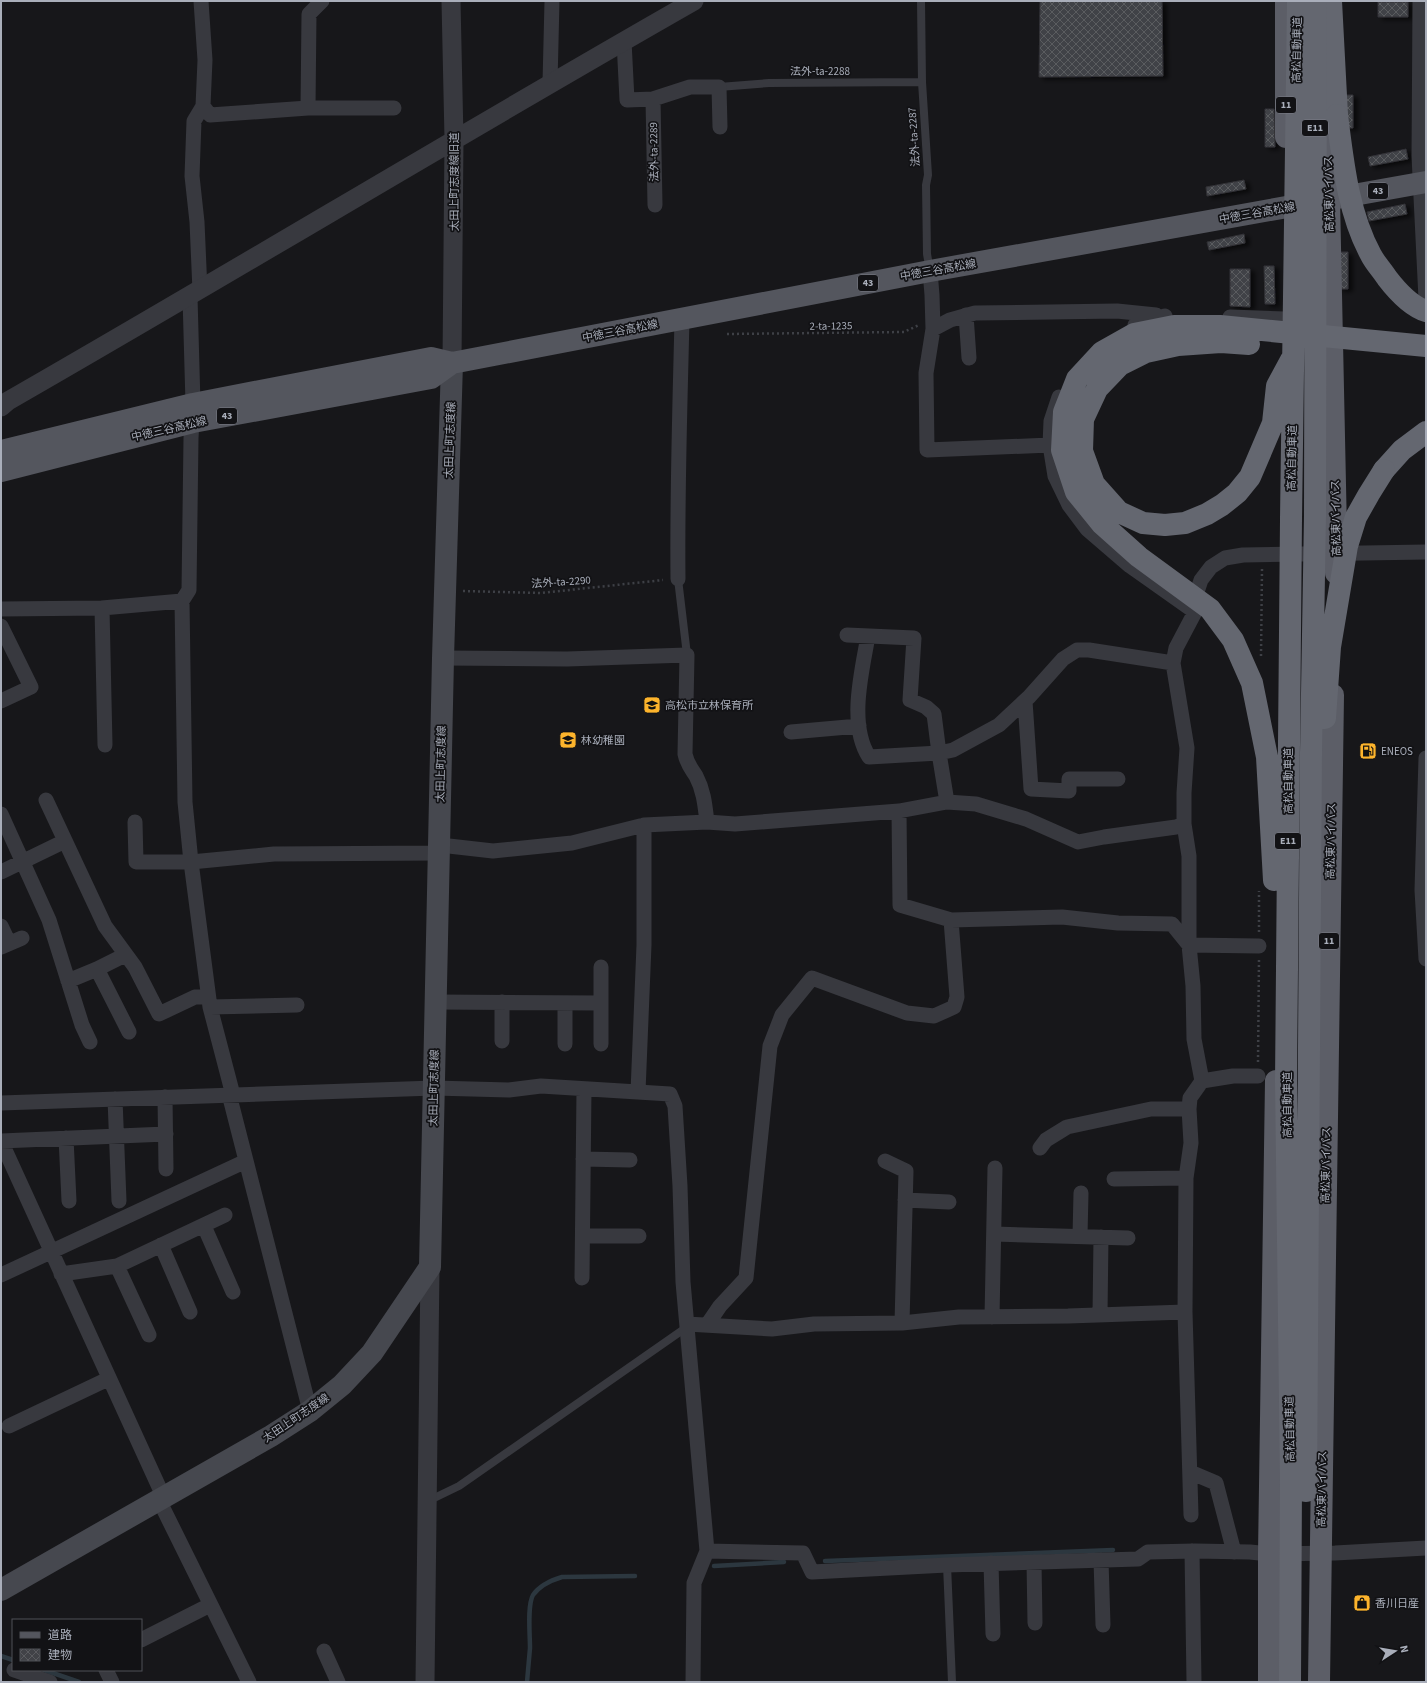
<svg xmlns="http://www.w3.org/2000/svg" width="1427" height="1683" viewBox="0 0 1427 1683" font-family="'Source Sans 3','Noto Sans JP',sans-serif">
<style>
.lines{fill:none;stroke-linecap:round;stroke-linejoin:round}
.stream{stroke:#2c373f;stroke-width:4.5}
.building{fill:url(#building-cross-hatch);stroke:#313136;filter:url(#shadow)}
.path{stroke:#3e4046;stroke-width:2.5;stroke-dasharray:2 3;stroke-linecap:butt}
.service{stroke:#38393f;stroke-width:8}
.minor{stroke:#38393f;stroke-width:15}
.tertiary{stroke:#38393f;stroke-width:19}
.secondary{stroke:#46484f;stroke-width:22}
.primary{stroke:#54565e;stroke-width:22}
.trunk{stroke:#5c5e67;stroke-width:22}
.motorway{stroke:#646770;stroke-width:22}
.motorway-bridge{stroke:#646770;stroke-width:22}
.labels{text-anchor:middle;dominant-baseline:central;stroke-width:3.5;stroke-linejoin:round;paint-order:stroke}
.shield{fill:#121215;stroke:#7c7f88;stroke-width:1}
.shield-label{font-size:10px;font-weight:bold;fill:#a9aeba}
.street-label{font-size:11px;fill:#a9aeba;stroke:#121215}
.poi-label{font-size:11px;fill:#a9aeba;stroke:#121215;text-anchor:start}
</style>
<defs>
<pattern id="building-cross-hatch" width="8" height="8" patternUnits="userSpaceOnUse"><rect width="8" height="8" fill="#414247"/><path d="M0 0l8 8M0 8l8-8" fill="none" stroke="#5a5b5f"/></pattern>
<filter id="shadow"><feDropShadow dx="4.5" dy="2.5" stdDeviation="2" flood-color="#0009"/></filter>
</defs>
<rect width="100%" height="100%" fill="#17171a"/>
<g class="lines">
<path class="stream" d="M 825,1561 L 1113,1550
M 714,1566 L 784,1562
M 1,1656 L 13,1660
M 44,1670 L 79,1682
M 527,1682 C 528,1671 529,1659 530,1648 C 530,1634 527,1606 533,1595 C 540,1585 552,1580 562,1577 L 635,1576"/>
</g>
<path class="building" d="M 1040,1 L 1162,1 L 1163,76 L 1039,77 Z
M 1378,2 L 1408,2 L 1408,17 L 1378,17 Z
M 1346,95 L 1353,95 L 1353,128 L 1346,128 Z
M 1265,109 L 1274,109 L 1275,147 L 1265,147 Z
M 1406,149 L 1408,159 L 1370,166 L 1368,157 Z
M 1244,180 L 1246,189 L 1207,196 L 1206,187 Z
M 1405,204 L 1407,214 L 1369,221 L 1367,212 Z
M 1244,234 L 1245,243 L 1209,250 L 1207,242 Z
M 1339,252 L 1348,252 L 1348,289 L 1339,289 Z
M 1264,266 L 1274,266 L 1275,304 L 1265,304 Z
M 1230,269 L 1250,269 L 1250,307 L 1230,306 Z"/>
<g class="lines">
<path class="path" d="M 727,334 L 904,332 L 919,325
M 463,591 L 541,593 L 663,580
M 1261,656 L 1262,569
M 1259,932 L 1259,891
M 1258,1062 L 1259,959"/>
<path class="service" d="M 921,1 L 922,82 L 928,175 L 926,185 L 927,254 L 930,271
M 719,87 L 769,83 L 922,82
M 678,579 L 687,655
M 428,1501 L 459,1486 L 687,1327
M 947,1565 L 952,1682"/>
<path class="minor" d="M 201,1 L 205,60 L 203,106 L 210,115 L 308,108 L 394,108
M 1420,1 L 1419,156 L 1426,299
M 624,41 L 627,100 L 653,99 L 690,87 L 719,87 L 720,127
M 550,83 L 552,1
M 653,99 L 655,205
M 308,108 L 309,14 L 322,1
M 930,271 L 932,295 L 933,329 L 926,373 L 927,450 L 1050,445
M 200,291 L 197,222 L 192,176 L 194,121 L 203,106
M 190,297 L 193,404 L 191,438 L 189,590 L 182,601 L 185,802 L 191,862 L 210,1007 L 233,1095 L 231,1102 L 310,1411
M 966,315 L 969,358
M 1230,317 L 1285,319
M 1135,325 L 1165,316
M 933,329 L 950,320 L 975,313 L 1117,311 L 1156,315
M 1059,397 L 1051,421 L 1050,445 L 1055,476 L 1069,505 L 1087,529 L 1130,566 L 1195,612
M 678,579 C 677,492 680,405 682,319
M 1,609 L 102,608
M 1,626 L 31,687 L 1,701
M 847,635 L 914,638 L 910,700 L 926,707 L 934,714 L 939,753 L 869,757 C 848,724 862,671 868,636
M 443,658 L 567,659 L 687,655 L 685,754 C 687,764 691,768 696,776 C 704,791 705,806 707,822
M 1173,663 L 1187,748 L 1184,793 L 1184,824 L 1189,856 L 1189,945
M 1025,701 L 1031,789 L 1069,791 L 1069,779 L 1118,779
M 791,732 L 859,726
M 105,745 L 102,608 L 182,601
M 1426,758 L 1422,890 L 1426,959
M 46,800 L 105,926 L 135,967 L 159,1014 L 195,997 L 208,996
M 947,802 L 976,804 L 1026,819 L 1078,842 L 1104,837 L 1176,827 L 1184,824
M 1,814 L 49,920 L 82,1025 L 90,1042
M 135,822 L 136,862 L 191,862 L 274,854 L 439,853
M 440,845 L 493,851 L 572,843 L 644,825 L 707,822 L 735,824 L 899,811 L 947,802 L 939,753 L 953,750 L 999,725 L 1029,697 L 1063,659 L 1077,650 L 1089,650 L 1173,663 L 1176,648 L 1195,612 L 1196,595 L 1201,580 L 1211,567 L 1225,558 L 1243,555 L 1426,552
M 1,872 L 65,841
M 951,920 L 1062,917 L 1118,923 L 1172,924 L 1189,945
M 1,926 L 9,943
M 1,947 L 22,938
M 97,969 L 129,1032
M 68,981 L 97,969 L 125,955
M 436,1002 L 601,1003 L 601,1044
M 565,1003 L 565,1044
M 601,1003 L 601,967
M 210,1007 L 297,1005
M 502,1041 L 502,1002
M 1202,1081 L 1194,1039 L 1193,986 L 1189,945 L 1259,946
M 638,1092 L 644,945 L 644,825
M 165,1097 L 166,1169
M 115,1099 L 119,1201
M 1,1103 L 434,1088 L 509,1090 L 541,1086 L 670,1094 L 675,1106 L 680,1186 L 683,1282 L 707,1551 L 694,1583 L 693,1682
M 66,1138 L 69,1201
M 1,1141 L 164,1498
M 1,1141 L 166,1134
M 1040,1148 L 1046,1140 L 1067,1127 L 1151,1109 L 1189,1109
M 583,1159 L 630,1160
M 885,1161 L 906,1171 L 902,1323
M 1114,1179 L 1186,1178
M 905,1200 L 949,1202
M 204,1226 L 233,1292
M 994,1234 L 1128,1238
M 583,1236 L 639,1236
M 1080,1236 L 1081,1193
M 161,1245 L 190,1312
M 117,1266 L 149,1335
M 61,1274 L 117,1266 L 225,1215
M 1,1275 L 246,1161
M 582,1278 L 584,1089
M 1185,1312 L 1191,1515
M 1100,1315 L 1101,1237
M 992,1317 L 995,1168
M 687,1324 L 772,1329 L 814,1324 L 902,1323 L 959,1317 L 1068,1316 L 1185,1312 L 1186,1178 L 1191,1143 L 1189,1109 L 1190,1098 L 1202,1081 L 1233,1076 L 1258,1076
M 707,1325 L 720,1306 L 746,1278 L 770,1046 L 782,1015 L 812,978 L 907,1013 L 934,1016 L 954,1007 L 957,997 L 951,920 L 900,905 L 899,811
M 9,1426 L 108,1379
M 1190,1472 L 1216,1483 L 1234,1552
M 159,1500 L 249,1682
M 707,1551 L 803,1553 L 812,1572 L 947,1565 L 1138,1559 L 1148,1552 L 1195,1551 L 1250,1552 L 1269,1554 L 1335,1553 L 1426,1548
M 1192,1551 L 1194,1682
M 1101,1560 L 1103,1625
M 1034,1562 L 1035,1623
M 991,1563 L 993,1634
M 141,1640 L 210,1605
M 324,1651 L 338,1682
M 14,1670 L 50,1682
M 106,1670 L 112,1682"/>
<path class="tertiary" d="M 451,1 L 454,139 L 452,363
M 1,407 L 8,401 C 238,269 464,132 694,1
M 425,1682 L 430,1267"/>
<path class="secondary" d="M 1,1590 L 271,1436 L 310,1411 L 342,1385 L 372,1353 L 430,1267 L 443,658 L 452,363"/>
<path class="primary" d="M 1,451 L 193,404 L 431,358 L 452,363 L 930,271 L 1426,182
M 1,471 L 193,422 L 431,378 L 452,363"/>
<path class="trunk" d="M 1286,1 L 1286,137
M 1329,109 L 1329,199 L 1336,532 L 1336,573
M 1269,1682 L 1269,1554 L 1276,1081
M 1319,1682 L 1333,695"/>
<path class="motorway" d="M 1331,1 L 1337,115
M 1384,470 L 1402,450 L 1426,432"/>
<path class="motorway-bridge" d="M 1337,115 C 1343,162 1348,213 1371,255 C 1375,263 1382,270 1387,278 C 1397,291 1410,306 1426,311
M 1249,344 L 1221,342 L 1178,345 L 1146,352 L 1120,365 L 1097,389 L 1083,419 L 1082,451 L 1094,484 L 1119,512 L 1143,523 L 1165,525 L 1185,523 L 1207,514 L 1222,505 L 1237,493 L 1250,477 L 1273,423 L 1277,386 L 1291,360
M 1325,718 L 1330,647 L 1347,546 L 1356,517 L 1369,494 L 1384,470
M 1274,880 L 1267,757 L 1252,683 L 1233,640 L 1210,609 L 1139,557 L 1102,524 L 1076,492 L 1062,450 L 1064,412 L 1077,379 L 1102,352 L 1134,334 L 1174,326 L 1220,326 L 1426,346
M 1306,1491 L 1311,752 L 1315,516 L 1316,1
M 1290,1682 L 1291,1482 L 1286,1081 L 1291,519 L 1298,1"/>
</g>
<defs>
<g id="school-square" transform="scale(0.9)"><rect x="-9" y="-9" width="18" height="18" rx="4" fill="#fdb42c" stroke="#121215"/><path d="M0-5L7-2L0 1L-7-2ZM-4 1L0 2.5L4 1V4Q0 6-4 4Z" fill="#111"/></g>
<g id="fuel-square" transform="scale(0.9)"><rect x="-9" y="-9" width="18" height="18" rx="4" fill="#fdb42c" stroke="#121215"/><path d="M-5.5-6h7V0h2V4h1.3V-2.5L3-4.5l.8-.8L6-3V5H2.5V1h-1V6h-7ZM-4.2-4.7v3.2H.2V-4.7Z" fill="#111"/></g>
<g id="shop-square" transform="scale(0.9)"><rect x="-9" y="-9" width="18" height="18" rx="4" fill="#fdb42c" stroke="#121215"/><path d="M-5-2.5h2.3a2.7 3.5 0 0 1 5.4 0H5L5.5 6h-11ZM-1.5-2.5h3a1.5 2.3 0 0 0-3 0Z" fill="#111"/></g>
</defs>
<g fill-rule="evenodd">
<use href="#school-square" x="652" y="705"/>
<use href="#school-square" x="568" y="740"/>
<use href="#fuel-square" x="1368" y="751"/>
<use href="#shop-square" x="1362" y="1603"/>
</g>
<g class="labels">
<g class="shield">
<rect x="1276" y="97" width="20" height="16" rx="3"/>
<rect x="1302" y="120" width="26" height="16" rx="3"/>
<rect x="1368" y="183" width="20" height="16" rx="3"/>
<rect x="858" y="275" width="20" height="16" rx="3"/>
<rect x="217" y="408" width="20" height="16" rx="3"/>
<rect x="1275" y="833" width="26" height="16" rx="3"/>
<rect x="1319" y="933" width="20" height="16" rx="3"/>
</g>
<g class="shield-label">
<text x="1286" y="105">11</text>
<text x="1315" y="128">E11</text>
<text x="1378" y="191">43</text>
<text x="868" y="283">43</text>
<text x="227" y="416">43</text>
<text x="1288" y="841">E11</text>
<text x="1329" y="941">11</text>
</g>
<g class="street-label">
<text transform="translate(1297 50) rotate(-89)">高松自動車道</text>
<text x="820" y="71">法外-ta-2288</text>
<text transform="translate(914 137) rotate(-94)">法外-ta-2287</text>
<text transform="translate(654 152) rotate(-91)">法外-ta-2289</text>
<text transform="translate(454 182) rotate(-90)">太田上町志度線旧道</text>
<text transform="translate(1329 194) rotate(-91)">高松東バイパス</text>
<text transform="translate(1257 213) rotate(-10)">中徳三谷高松線</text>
<text transform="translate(938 270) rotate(-10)">中徳三谷高松線</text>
<text transform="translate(831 326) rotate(-1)">2-ta-1235</text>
<text transform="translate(620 331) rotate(-11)">中徳三谷高松線</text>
<text transform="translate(169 429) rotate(-13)">中徳三谷高松線</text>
<text transform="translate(450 440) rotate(-88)">太田上町志度線</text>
<text transform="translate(1292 458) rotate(-89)">高松自動車道</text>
<text transform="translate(1336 518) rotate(-91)">高松東バイパス</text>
<text transform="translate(561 582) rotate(-4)">法外-ta-2290</text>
<text transform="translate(441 764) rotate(-89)">太田上町志度線</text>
<text transform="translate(1288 781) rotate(-90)">高松自動車道</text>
<text transform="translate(1331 841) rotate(-89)">高松東バイパス</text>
<text transform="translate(434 1088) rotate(-89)">太田上町志度線</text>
<text transform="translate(1287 1105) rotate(-90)">高松自動車道</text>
<text transform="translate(1326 1165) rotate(-89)">高松東バイパス</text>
<text transform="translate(296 1418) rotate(-34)">太田上町志度線</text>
<text transform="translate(1290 1429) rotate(-91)">高松自動車道</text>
<text transform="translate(1322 1489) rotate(-89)">高松東バイパス</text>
</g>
<g class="poi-label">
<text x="665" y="705">高松市立林保育所</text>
<text x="581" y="740">林幼稚園</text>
<text x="1381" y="751">ENEOS</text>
<text x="1375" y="1603">香川日産</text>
</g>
</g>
<rect width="1427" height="1683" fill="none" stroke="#a9aeba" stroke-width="4"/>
<rect x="12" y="1619" width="130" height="52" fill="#121215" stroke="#4e5057"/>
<rect x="20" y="1632" width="20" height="6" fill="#54565e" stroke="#4e5057"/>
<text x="48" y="1639" font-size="12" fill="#a9aeba">道路</text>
<rect x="20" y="1649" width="20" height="12" fill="url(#building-cross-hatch)" stroke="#4e5057"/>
<text x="48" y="1659" font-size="12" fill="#a9aeba">建物</text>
<g transform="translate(1395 1651) rotate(78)" stroke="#121215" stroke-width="3" paint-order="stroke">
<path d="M0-3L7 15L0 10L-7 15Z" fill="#a9aeba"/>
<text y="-6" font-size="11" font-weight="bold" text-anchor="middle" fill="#a9aeba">N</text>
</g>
</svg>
